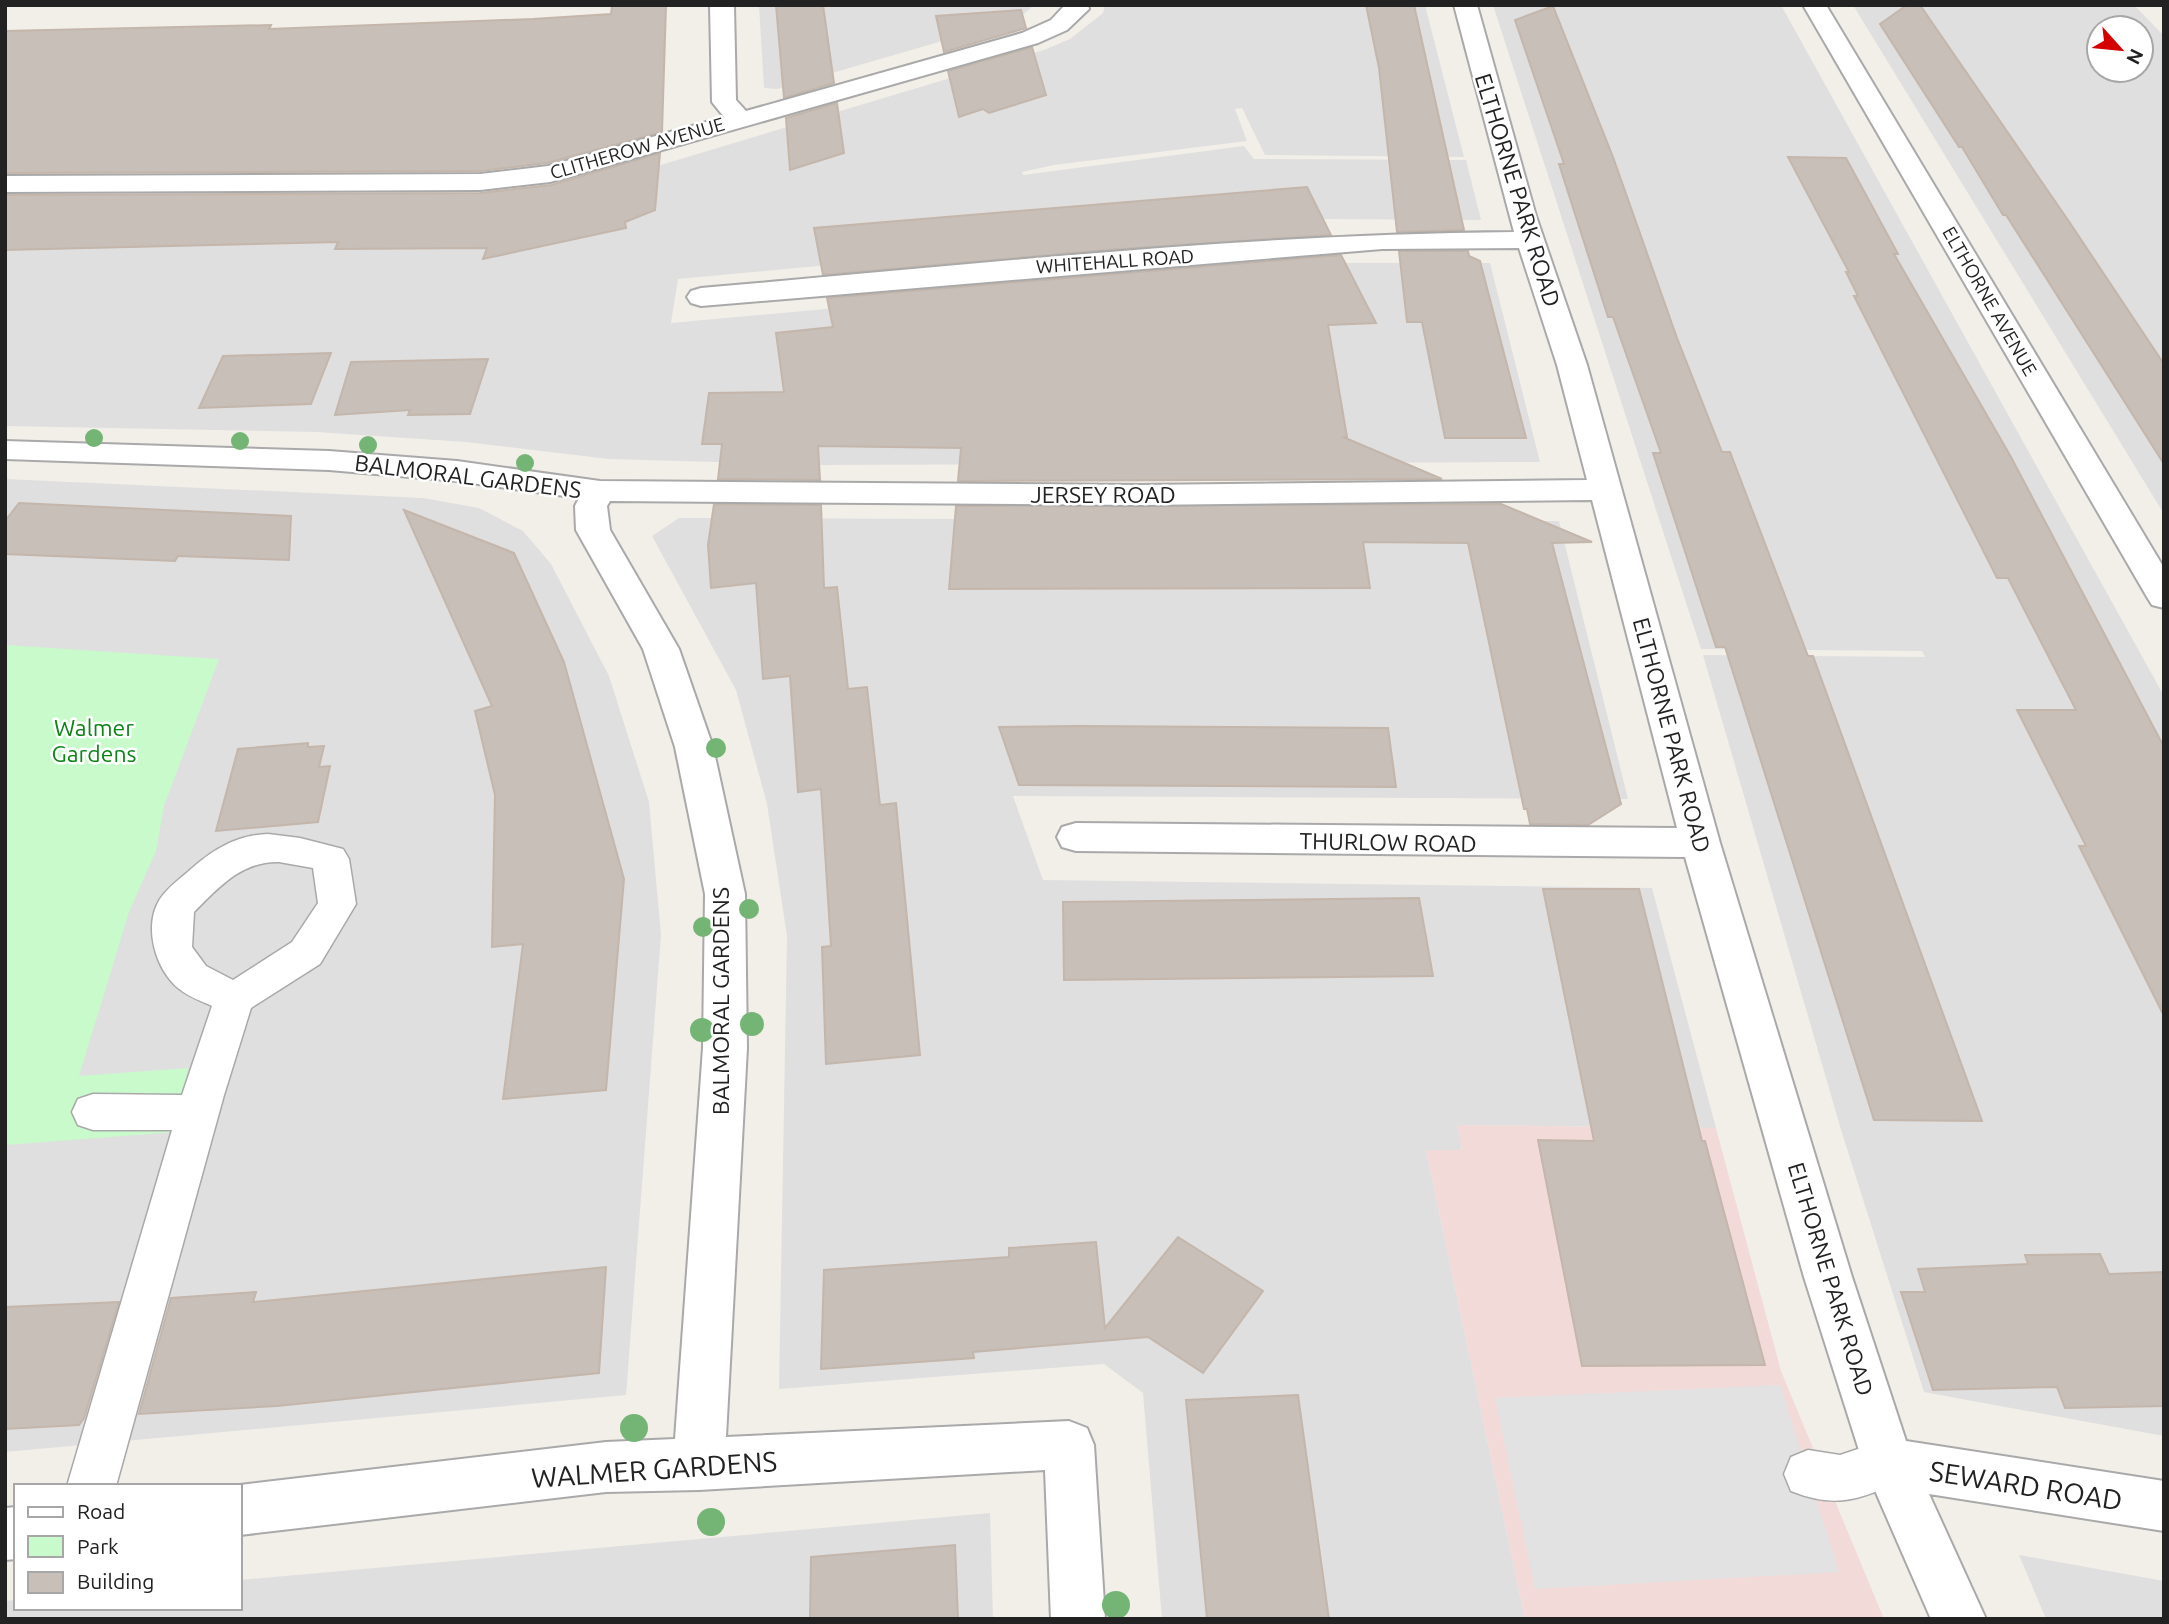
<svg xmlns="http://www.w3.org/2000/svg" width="2169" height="1624" viewBox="0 0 2169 1624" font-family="Ubuntu,sans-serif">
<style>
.residential{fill:#e0dfdf;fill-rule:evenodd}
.commercial{fill:#f2dad9}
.park{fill:#c8facc}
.parking{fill:#e2e2e2}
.building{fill:#c7bfb8;stroke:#c4b6ab;stroke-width:2}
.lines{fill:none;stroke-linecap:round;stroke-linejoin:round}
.service-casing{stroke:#a9a9a9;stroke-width:3}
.minor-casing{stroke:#a9a9a9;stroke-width:4}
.service{fill:#fff;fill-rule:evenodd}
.minor{fill:#fff;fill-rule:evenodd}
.tree{fill:#74b475}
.labels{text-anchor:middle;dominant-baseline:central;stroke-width:5;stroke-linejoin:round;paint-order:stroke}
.far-street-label{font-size:19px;fill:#222;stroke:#fff}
.street-label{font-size:23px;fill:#222;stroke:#fff}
.park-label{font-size:23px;fill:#0c8416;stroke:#fff}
.near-street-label{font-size:28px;fill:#222;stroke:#fff}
</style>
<rect width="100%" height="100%" fill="#f2efe9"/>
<path class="residential" d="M 759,5 L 1034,5 L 1018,19 L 777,89 L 764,88 Z
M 1105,5 L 1425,5 L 1464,157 L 1265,155 L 1242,108 L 1235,109 L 1247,141 L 1054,165 L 1022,172 L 1023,175 L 1244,146 L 1254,159 L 1466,160 L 1481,220 L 1321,219 L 678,279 L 671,323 L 1330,263 L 1490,263 L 1540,462 L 826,465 L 609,459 L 466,442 L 316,432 L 5,426 L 5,204 L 486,204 L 574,191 L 1044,50 L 1070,39 L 1103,13 Z
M 1493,5 L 1781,5 L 2164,696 L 2164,1436 L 1924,1392 L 1842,1133 L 1703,655 L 1925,657 L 1922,651 L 1701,649 Z
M 1853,5 L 2134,5 L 2164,36 L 2164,514 ZM 2099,28 L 2141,28 L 2141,70 L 2099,70 Z
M 5,479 L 423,498 L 479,508 L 523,531 L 551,564 L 609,676 L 649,802 L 661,935 L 626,1395 L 5,1452 Z
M 679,518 L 1559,521 L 1628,799 L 1013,796 L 1043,880 L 1652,888 L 1716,1128 L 1458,1125 L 1462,1151 L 1426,1150 L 1525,1619 L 1162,1619 L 1143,1393 L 1104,1364 L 779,1389 L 787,936 L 767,804 L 736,690 L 652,536 Z
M 990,1513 L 993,1619 L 5,1619 L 5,1601 L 16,1600 L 16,1608 L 240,1608 L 240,1580 Z
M 2019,1555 L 2164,1581 L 2164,1619 L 2046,1619 Z"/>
<path class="commercial" d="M 1457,1125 L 1716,1128 L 1781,1371 L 1884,1619 L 1525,1619 L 1426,1150 L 1462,1150 Z"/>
<path class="park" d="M 5,645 L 219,659 L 164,806 L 156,851 L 129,912 L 79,1076 L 188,1068 L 175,1132 L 5,1145 Z"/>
<path class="parking" d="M 1780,1385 L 1839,1572 L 1535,1589 L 1495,1398 Z"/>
<path class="building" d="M 612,5 L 666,5 L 662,132 L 547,163 L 480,171 L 5,173 L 5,31 L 271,25 L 269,29 L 533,19 L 611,14 Z
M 776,5 L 823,5 L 834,83 L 784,98 Z
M 1366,5 L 1414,5 L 1464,230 L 1397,232 L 1379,68 Z
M 1907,5 L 1920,5 L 2068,220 L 2164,364 L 2164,464 L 2006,215 L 2003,215 L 1962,147 L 1959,147 L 1880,24 Z
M 1553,6 L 1613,157 L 1677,338 L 1722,452 L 1730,452 L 1808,656 L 1813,656 L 1982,1121 L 1874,1120 L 1725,647 L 1716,647 L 1653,453 L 1661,453 L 1613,317 L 1608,317 L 1559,164 L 1564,164 L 1515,20 Z
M 1021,10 L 1026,28 L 944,52 L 936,16 Z
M 1032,47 L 1046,95 L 989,113 L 983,109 L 959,117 L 948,71 Z
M 837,103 L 844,153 L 790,170 L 786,118 Z
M 660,153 L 655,210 L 625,222 L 626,228 L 483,259 L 487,248 L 335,249 L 338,242 L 5,250 L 5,195 L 480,193 L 551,185 Z
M 1788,157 L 1846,158 L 1898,254 L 1894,254 L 2011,457 L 2164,747 L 2164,1016 L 2079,846 L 2086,846 L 2017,710 L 2076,710 L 2008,578 L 1997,578 L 1854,296 L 1858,296 L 1846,272 L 1849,272 Z
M 1307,187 L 1331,235 L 1107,250 L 823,275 L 814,228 Z
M 1399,251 L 1468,251 L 1469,256 L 1480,261 L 1526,438 L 1445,438 L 1422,322 L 1407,322 Z
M 1341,255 L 1376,323 L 1328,325 L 1347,437 L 1343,437 L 1442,479 L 958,481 L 961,448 L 818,446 L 820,480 L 718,479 L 722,444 L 702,444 L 709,393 L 784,392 L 776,333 L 833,327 L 827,298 Z
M 331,353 L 311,404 L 199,408 L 223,356 Z
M 488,359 L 470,414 L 408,415 L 410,410 L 335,415 L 351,362 Z
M 19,503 L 291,516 L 289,560 L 178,556 L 175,561 L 5,554 L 5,521 Z
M 714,504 L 821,505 L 824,588 L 837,587 L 848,689 L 867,687 L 880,805 L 896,803 L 920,1055 L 826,1064 L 822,947 L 831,946 L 821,789 L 798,792 L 790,676 L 763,679 L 756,583 L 711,588 L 708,545 Z
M 1501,504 L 1592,542 L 1552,543 L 1621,804 L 1588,825 L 1530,824 L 1527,809 L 1524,809 L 1468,543 L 1363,542 L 1370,588 L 949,589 L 956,506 Z
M 404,510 L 514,553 L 564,662 L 624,879 L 606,1090 L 503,1099 L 523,944 L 492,947 L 495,795 L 475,711 L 492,706 Z
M 1078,726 L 1388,728 L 1396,787 L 1019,785 L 999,727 Z
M 308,743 L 308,747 L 324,746 L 319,767 L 330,766 L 318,822 L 216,831 L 238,749 Z
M 1543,889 L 1639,889 L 1702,1141 L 1705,1141 L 1765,1365 L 1582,1366 L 1538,1140 L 1594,1141 Z
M 1419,898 L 1433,976 L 1064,980 L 1063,902 Z
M 1178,1237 L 1263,1291 L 1203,1373 L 1148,1337 L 973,1352 L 974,1358 L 821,1369 L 824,1270 L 1009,1257 L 1009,1248 L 1096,1242 L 1105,1328 Z
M 2100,1254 L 2109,1274 L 2164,1272 L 2164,1406 L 2065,1408 L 2057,1387 L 1933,1390 L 1901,1292 L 1925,1292 L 1918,1269 L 2028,1264 L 2025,1255 Z
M 606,1267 L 599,1373 L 277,1406 L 139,1414 L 171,1298 L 256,1292 L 253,1302 Z
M 119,1302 L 84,1418 L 79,1425 L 5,1429 L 5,1307 Z
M 1298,1395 L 1329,1619 L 1207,1619 L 1186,1400 Z
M 955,1545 L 958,1619 L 810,1619 L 811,1557 Z"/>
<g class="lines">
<g class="service-casing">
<path id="service" d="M 268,834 L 300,838 L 343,849 L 349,859 L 356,904 L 320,964 L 251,1008 L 224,1095 L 116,1486 L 67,1486 L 172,1130 L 93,1130 L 78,1125 L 72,1112 L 78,1099 L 93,1094 L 182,1095 L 212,1006 C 201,1001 187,996 178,988 C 155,968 143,926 160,899 C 167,888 181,878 191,869 C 214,849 237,835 268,834 ZM 279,862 L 313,868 L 318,903 L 292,942 L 233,980 L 206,966 L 192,947 L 194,912 C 219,887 242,861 279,862 Z
M 1888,1439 L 1905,1446 L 1912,1463 L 1905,1480 C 1860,1498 1839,1510 1791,1491 L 1784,1474 L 1791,1457 L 1808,1450 L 1840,1455 Z"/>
</g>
<g class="minor-casing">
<path id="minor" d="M 710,5 L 734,5 L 736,100 L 746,111 L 1022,33 L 1051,20 L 1065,5 L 1088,5 L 1089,9 L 1067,30 L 1038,43 L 550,182 L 480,190 L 5,192 L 5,176 L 480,174 L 548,166 L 724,117 L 712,102 Z
M 1454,5 L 1477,5 L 1536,216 L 1587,365 L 1720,843 L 1852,1277 L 1906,1441 L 2164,1481 L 2164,1531 L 1929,1494 L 1986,1619 L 1931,1619 L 1863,1463 L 1804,1277 L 1685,857 L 1076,851 L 1062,847 L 1057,837 L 1062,827 L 1076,823 L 1677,828 L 1592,500 L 1140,505 L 610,501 L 607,506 L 610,530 L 679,649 L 713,747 L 745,894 L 747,1048 L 726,1437 L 1069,1421 L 1087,1428 L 1094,1445 L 1105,1619 L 1051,1619 L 1045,1470 L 699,1490 L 606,1492 L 240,1535 L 240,1486 L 237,1486 L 240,1485 L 606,1442 L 675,1439 L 703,1048 L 705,894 L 675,747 L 643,649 L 576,530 L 575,506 L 579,498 L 457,481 L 329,470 L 5,459 L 5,441 L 329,451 L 457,461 L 600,481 L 1140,485 L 1587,480 L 1557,365 L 1519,248 L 1382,249 L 701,306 L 691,303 L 687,297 L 691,291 L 701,288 C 971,265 1242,234 1514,232 Z
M 1803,5 L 1826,5 L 2164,568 L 2164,608 L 2152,605 L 2147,597 Z
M 16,1507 L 16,1559 L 5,1560 L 5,1508 Z"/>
</g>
<use href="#service" class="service"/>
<use href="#minor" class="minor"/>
</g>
<g class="tree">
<circle cx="94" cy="438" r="9"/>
<circle cx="240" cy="441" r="9"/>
<circle cx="368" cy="445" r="9"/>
<circle cx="525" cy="463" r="9"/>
<circle cx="716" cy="748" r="10"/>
<circle cx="749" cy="909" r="10"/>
<circle cx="703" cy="927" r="10"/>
<circle cx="752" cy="1024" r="12"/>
<circle cx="702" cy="1030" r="12"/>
<circle cx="634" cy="1428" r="14"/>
<circle cx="711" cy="1522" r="14"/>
<circle cx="1116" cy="1605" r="14"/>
</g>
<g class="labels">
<g class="far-street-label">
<text transform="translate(637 148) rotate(-16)">CLITHEROW AVENUE</text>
<text transform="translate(1115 261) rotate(-4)">WHITEHALL ROAD</text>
<text transform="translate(1990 301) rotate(60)">ELTHORNE AVENUE</text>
</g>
<g class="street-label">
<text transform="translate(1518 190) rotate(73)">ELTHORNE PARK ROAD</text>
<text transform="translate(468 476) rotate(7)">BALMORAL GARDENS</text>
<text x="1103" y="494">JERSEY ROAD</text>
<text transform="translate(1672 735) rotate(75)">ELTHORNE PARK ROAD</text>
<text transform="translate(1388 842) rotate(1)">THURLOW ROAD</text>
<text transform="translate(720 1001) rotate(-90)">BALMORAL GARDENS</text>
<text transform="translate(1831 1279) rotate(73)">ELTHORNE PARK ROAD</text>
</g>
<g class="park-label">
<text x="94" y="727">Walmer<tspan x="94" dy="26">Gardens</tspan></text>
</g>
<g class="near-street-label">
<text transform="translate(654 1469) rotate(-4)">WALMER GARDENS</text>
<text transform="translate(2026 1485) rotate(9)">SEWARD ROAD</text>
</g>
</g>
<rect width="2169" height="1624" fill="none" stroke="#222222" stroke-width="14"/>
<rect x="14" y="1484" width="228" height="126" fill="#ffffff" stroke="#a7a7a7" stroke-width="2"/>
<rect x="28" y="1507" width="35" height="10" fill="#ffffff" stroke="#a7a7a7" stroke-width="2"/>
<text x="77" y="1519" font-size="21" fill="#222222">Road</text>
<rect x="28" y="1536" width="35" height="21" fill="#c8facc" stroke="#a7a7a7" stroke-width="2"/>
<text x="77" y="1554" font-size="21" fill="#222222">Park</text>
<rect x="28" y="1572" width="35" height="21" fill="#c7bfb8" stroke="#a7a7a7" stroke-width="2"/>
<text x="77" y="1589" font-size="21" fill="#222222">Building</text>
<g transform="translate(2120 49) rotate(117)"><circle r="33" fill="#ffffff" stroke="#a7a7a7" stroke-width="2"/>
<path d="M0-5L12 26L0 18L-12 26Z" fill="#d40000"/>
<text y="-10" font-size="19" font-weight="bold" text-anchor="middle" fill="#222222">N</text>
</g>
</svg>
